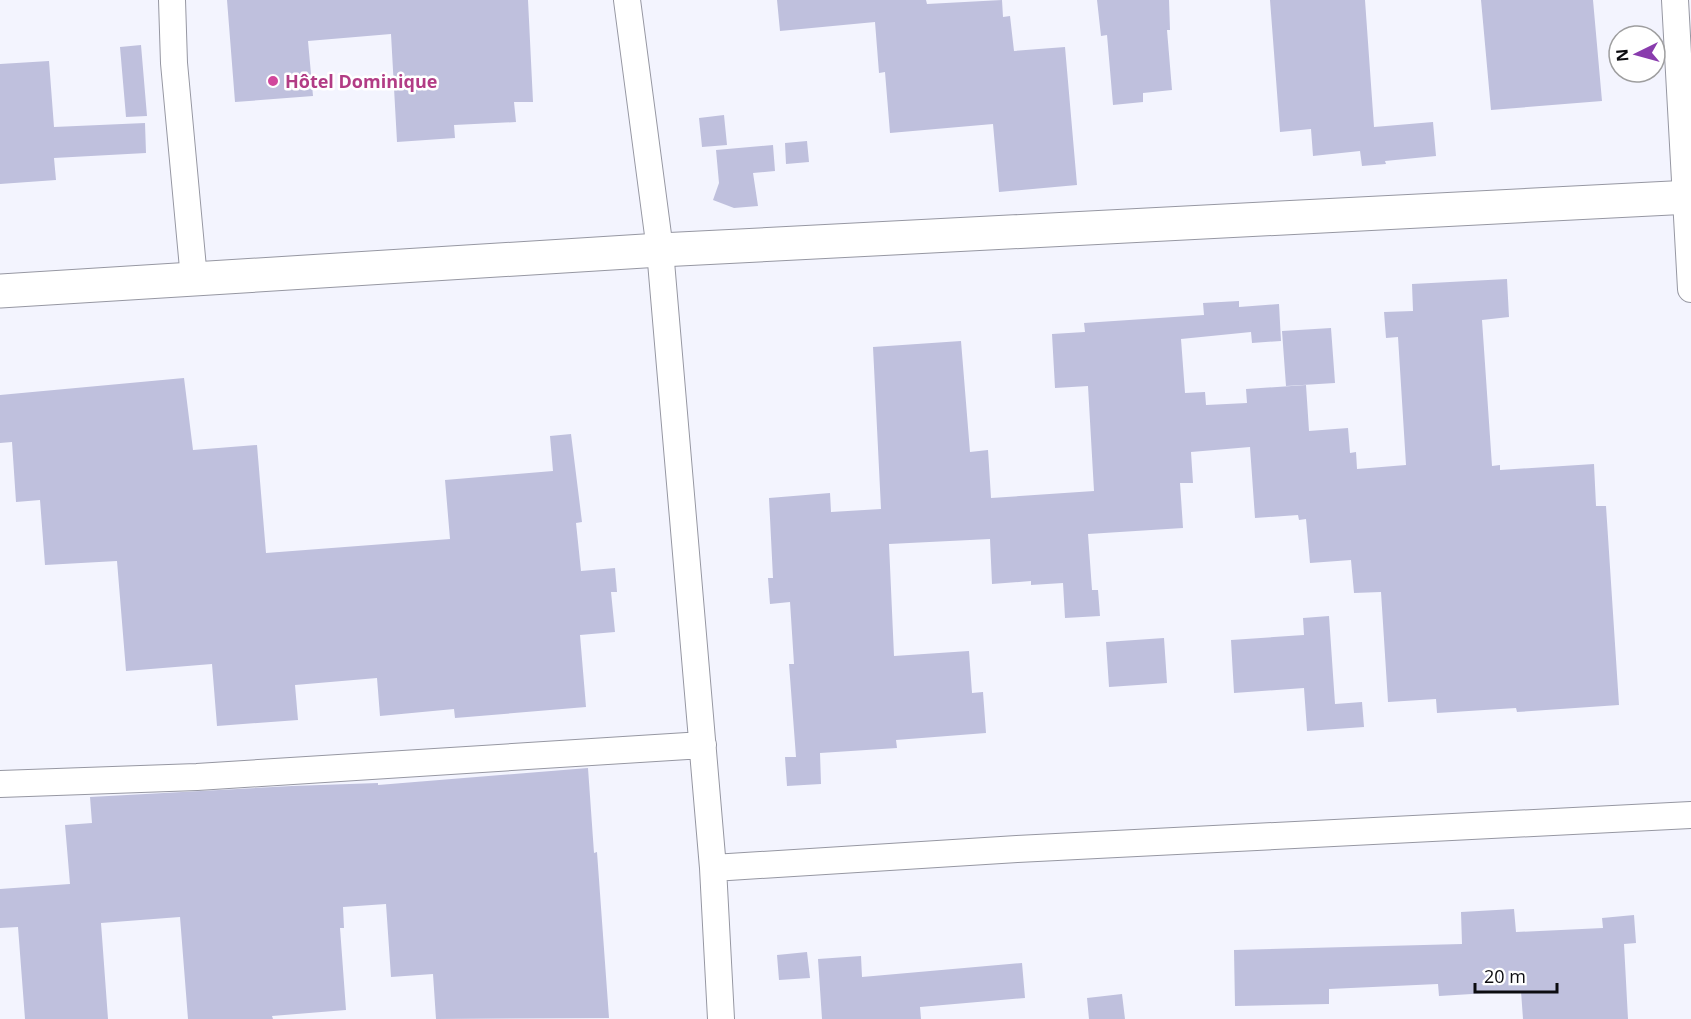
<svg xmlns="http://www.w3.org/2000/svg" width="1691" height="1019" viewBox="0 0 1691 1019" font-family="'Open Sans',sans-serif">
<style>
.building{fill:#bfc0dd}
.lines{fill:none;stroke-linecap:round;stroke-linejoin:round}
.street-casing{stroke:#9697a2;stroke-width:28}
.secondary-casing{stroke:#9697a2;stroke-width:35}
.street{stroke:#fff;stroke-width:26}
.secondary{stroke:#fff;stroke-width:33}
.hotel-dot{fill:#d1479c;stroke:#fff;stroke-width:2}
.labels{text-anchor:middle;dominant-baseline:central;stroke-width:5;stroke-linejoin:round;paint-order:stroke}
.hotel-label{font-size:18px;font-weight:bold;fill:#b23c85;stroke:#fff;text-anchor:start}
</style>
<rect width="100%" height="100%" fill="#f3f4fe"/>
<path class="building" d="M 227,0 L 528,0 L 533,102 L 514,102 L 516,122 L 454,125 L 455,138 L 397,142 L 391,34 L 308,41 L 313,96 L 235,102 Z
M 777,0 L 926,0 L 927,4 L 1002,0 L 1003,17 L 1010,16 L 1014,51 L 1065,47 L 1077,185 L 999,192 L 993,124 L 890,133 L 885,72 L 879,73 L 875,22 L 780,31 Z
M 1097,0 L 1169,0 L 1170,30 L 1167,30 L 1172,90 L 1143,93 L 1143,102 L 1113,105 L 1107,35 L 1101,36 Z
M 1270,0 L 1365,0 L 1374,127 L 1433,122 L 1436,156 L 1385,161 L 1386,164 L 1362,166 L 1360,151 L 1313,156 L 1311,129 L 1280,132 Z
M 1481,0 L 1593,0 L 1602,101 L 1491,110 Z
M 141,45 L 147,116 L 126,117 L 120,47 Z
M 49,61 L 54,127 L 145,123 L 146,153 L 54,158 L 56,180 L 0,184 L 0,64 Z
M 724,115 L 727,145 L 702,147 L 699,118 Z
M 807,141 L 809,162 L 786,164 L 785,143 Z
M 773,145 L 775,171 L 753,173 L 758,206 L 734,208 L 713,200 L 719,183 L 716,150 Z
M 1507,279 L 1509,317 L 1482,320 L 1492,466 L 1500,465 L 1500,470 L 1594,464 L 1596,506 L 1606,506 L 1619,705 L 1517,712 L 1516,708 L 1437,713 L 1436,699 L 1388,702 L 1381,592 L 1354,593 L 1351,560 L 1310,563 L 1306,519 L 1299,520 L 1298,515 L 1255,518 L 1250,447 L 1191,452 L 1193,483 L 1180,483 L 1183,528 L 1088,534 L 1092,590 L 1098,590 L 1100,616 L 1065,618 L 1063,583 L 1031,585 L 1031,581 L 992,584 L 990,539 L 889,544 L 894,656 L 969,651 L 972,693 L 983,692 L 986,733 L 896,740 L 897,748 L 820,753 L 821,784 L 787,786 L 785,757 L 796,757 L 789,664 L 794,664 L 790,602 L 770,604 L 768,578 L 773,578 L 769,498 L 830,493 L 831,512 L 881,509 L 873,347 L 961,341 L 970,452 L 988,450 L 991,498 L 1094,491 L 1088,386 L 1055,388 L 1052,334 L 1085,332 L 1084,323 L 1204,315 L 1203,303 L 1239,301 L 1239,307 L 1279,304 L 1281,341 L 1252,343 L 1251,332 L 1181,339 L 1185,393 L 1205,392 L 1206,405 L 1247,403 L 1246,389 L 1306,385 L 1309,431 L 1348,428 L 1350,453 L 1356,452 L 1357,469 L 1406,465 L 1398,337 L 1386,338 L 1384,312 L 1413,311 L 1412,284 Z
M 1331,328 L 1335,383 L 1286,386 L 1282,331 Z
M 184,378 L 193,450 L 257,445 L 266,553 L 450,539 L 445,480 L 553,471 L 550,436 L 571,434 L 582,522 L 576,523 L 581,571 L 615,568 L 617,592 L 611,592 L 615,632 L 580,635 L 586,707 L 455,718 L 454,709 L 380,716 L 377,678 L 295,685 L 298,720 L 217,726 L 212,664 L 126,671 L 117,561 L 45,565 L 40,500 L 16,502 L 12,442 L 0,443 L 0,395 Z
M 1329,616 L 1335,704 L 1362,702 L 1364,727 L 1307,731 L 1304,688 L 1234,693 L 1231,640 L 1304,635 L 1303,618 Z
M 1164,638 L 1167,683 L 1109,687 L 1106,642 Z
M 588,768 L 594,853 L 597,852 L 609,1018 L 436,1019 L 433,974 L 391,977 L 386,904 L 343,907 L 344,928 L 340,928 L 346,1010 L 272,1016 L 273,1019 L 188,1019 L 180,917 L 101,923 L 108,1019 L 25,1019 L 18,927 L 0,928 L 0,889 L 70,884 L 65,825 L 92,823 L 90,797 L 292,786 L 378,783 L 378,785 Z
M 1514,909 L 1516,932 L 1603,928 L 1602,918 L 1634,915 L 1636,943 L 1624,944 L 1628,1019 L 1523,1019 L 1521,991 L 1439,996 L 1438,984 L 1329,989 L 1329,1004 L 1235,1006 L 1234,950 L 1462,944 L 1461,912 Z
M 807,952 L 810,978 L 779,980 L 777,955 Z
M 861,956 L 862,977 L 1022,963 L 1025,998 L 920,1007 L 921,1019 L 822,1019 L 818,959 Z
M 1122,994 L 1125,1019 L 1089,1019 L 1087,998 Z"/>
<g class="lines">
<g class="street-casing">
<path id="street" d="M 172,0 L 174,63 L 194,279
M 627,0 L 660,250 L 713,868 L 721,1019
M 1675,0 L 1691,289
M 0,784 L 197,777 L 703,745
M 713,868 L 1017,849 L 1691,815"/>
</g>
<g class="secondary-casing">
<path id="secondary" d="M 0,291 L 660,250 L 1691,197"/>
</g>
<use href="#street" class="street"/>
<use href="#secondary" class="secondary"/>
</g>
<circle class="hotel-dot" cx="273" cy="81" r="6"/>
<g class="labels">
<g class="hotel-label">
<text x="285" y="81">Hôtel Dominique</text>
</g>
</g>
<g transform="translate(1637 54) rotate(265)"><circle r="28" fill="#ffffff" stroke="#9e9e9f" stroke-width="1.5"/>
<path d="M0-4.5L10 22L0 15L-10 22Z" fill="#893cad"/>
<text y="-9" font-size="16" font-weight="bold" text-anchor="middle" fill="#0c0c10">N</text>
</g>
<path d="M1475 983v9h82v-9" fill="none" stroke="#0c0c10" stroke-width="3"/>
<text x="1484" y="983" font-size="18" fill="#0c0c10" stroke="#ffffff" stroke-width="4.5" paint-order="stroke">20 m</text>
</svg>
